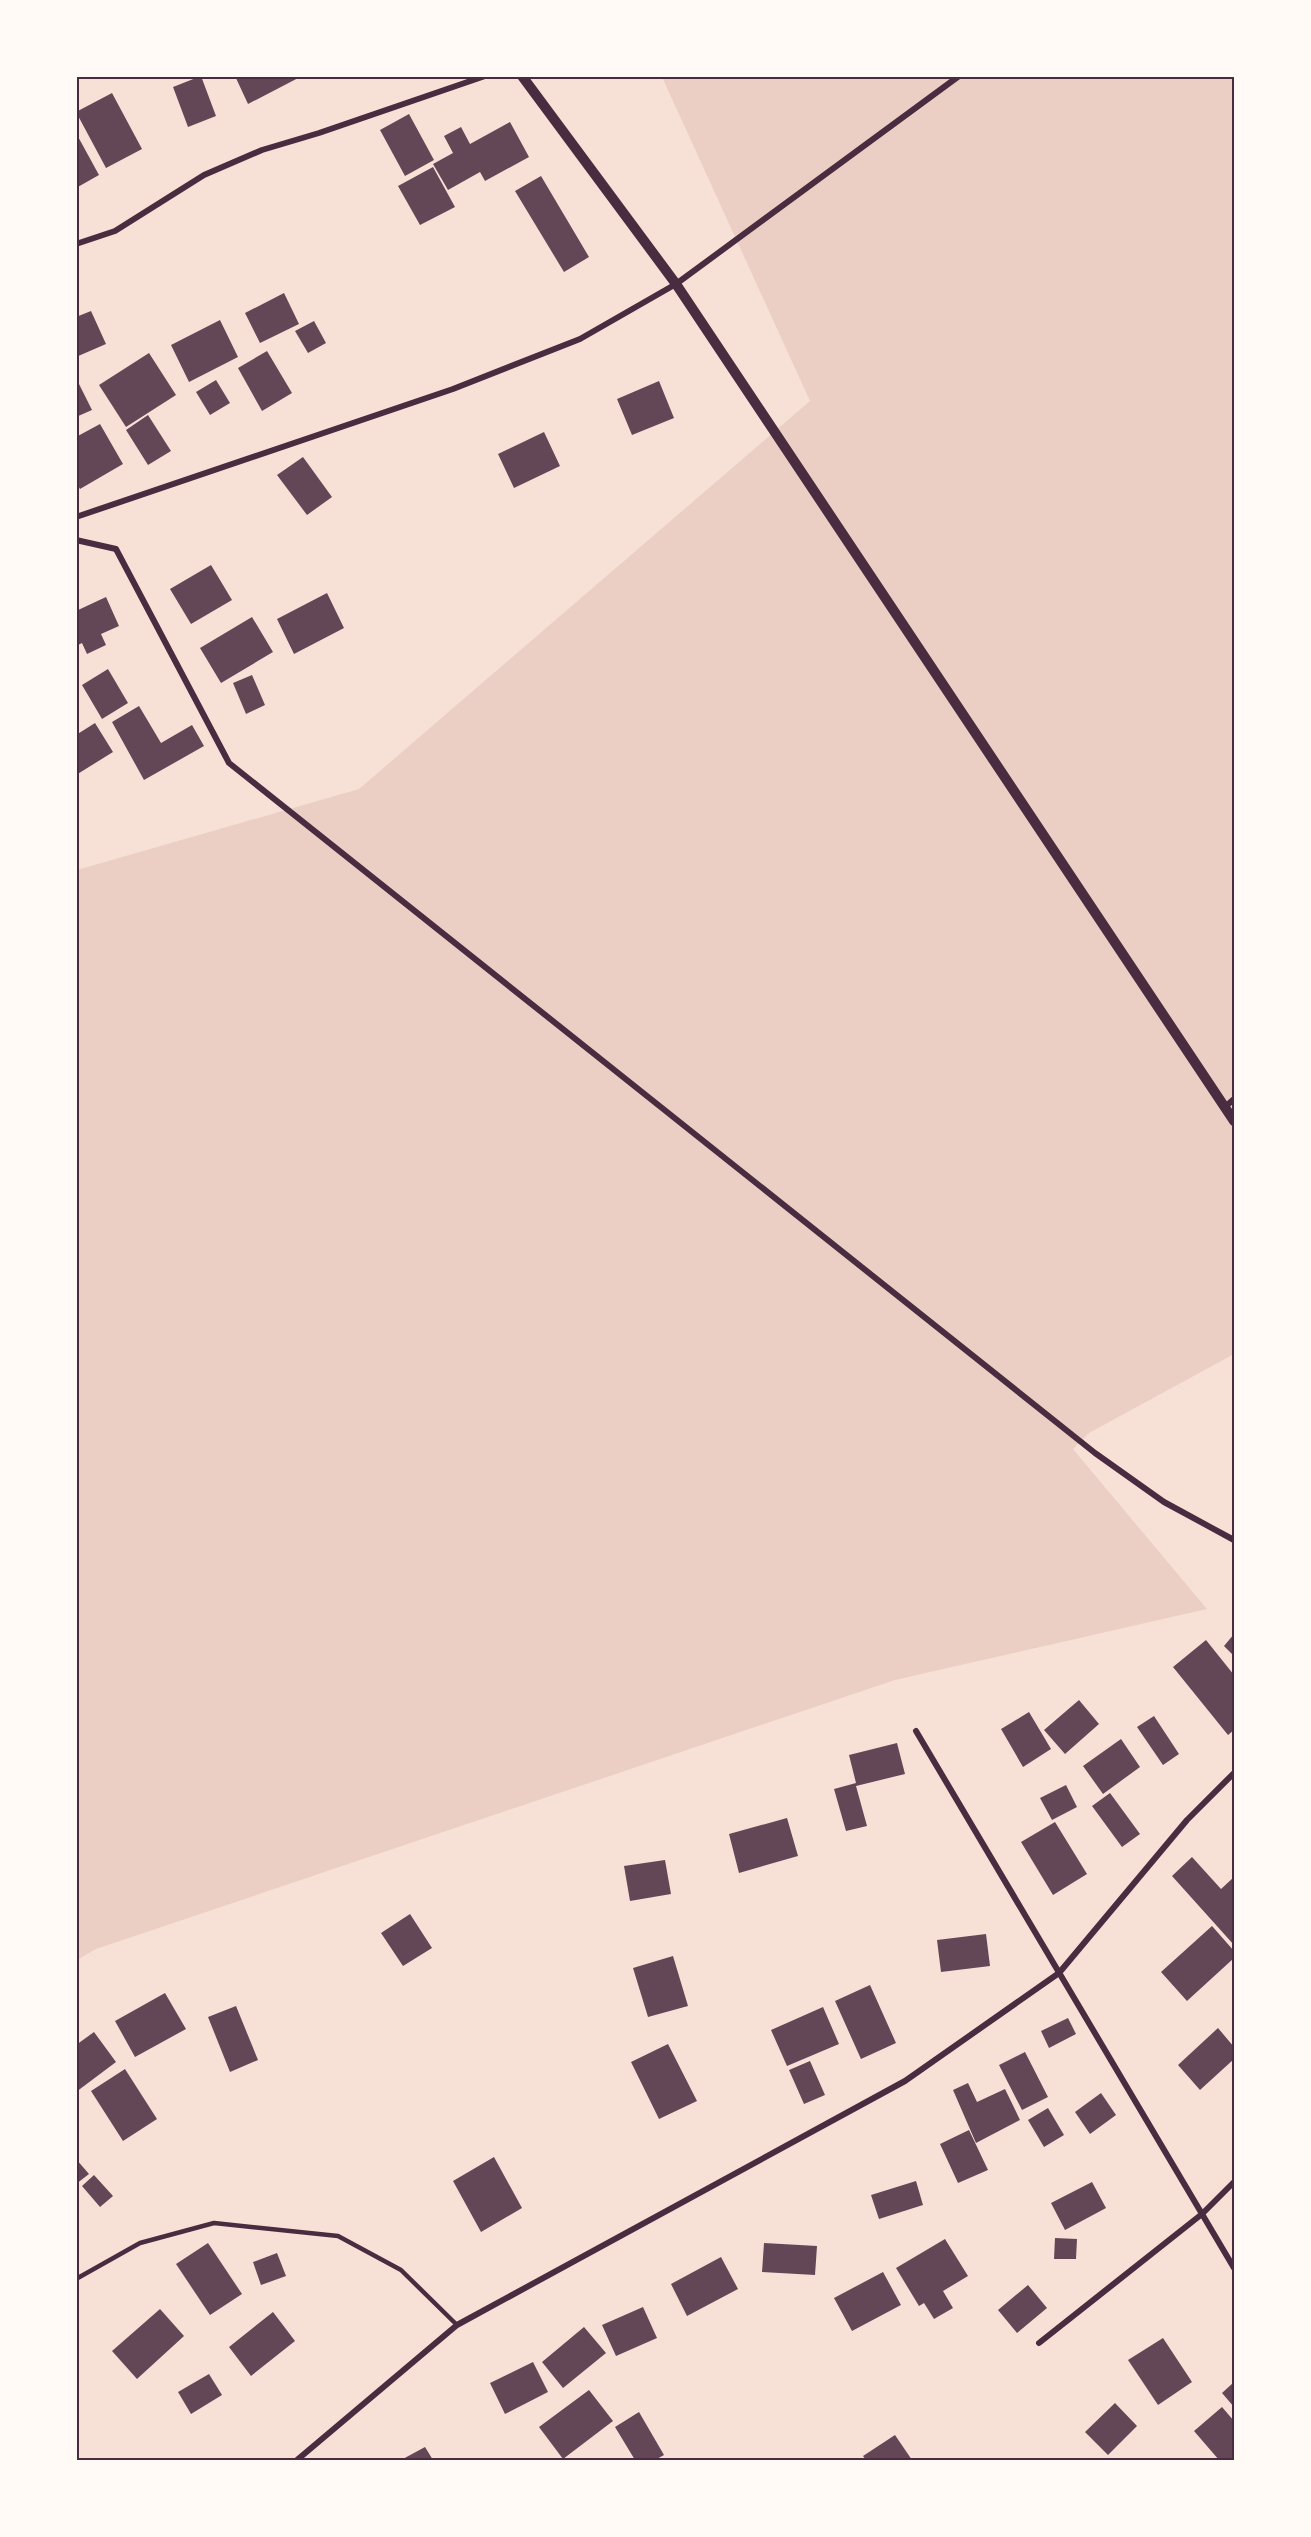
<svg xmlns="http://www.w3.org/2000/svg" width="1311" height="2537" viewBox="0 0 1311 2537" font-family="Poppins,sans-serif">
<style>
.green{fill:#ebcfc5}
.building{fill:#644757}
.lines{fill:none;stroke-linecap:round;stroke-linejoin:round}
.service{stroke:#4a2c40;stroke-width:4.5}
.minor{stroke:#4a2c40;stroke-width:6}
.tertiary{stroke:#4a2c40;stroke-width:10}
.neatline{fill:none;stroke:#4a2c40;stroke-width:2}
</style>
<rect width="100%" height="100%" fill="#f7e1d7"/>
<path class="green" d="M 662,77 L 1234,77 L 1234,1354 L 1089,1433 L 1073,1449 L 1207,1609 L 895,1680 L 96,1949 L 77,1960 L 77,870 L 359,789 L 810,401 Z"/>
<path class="building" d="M 201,76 L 216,116 L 188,127 L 173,87 Z
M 235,76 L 302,76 L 248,104 Z
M 112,93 L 142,149 L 106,168 L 76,112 Z
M 409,114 L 434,160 L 405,176 L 380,130 Z
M 510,122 L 529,157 L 485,181 L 480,172 L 448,190 L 433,164 L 453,153 L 444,136 L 461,127 L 470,144 Z
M 76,133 L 99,175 L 76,188 Z
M 433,167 L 455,207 L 420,225 L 398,186 Z
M 541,176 L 589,257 L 564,272 L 515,191 Z
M 284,293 L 299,324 L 260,343 L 245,313 Z
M 91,311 L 106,344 L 76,357 L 76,317 Z
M 220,320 L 238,357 L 189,382 L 171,345 Z
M 314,321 L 326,343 L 308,353 L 295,331 Z
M 267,351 L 292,393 L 262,411 L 238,368 Z
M 149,353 L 176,395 L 126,427 L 99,385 Z
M 76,378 L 92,410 L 76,417 Z
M 216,380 L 230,403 L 210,415 L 196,392 Z
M 659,381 L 674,418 L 632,435 L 617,399 Z
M 148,415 L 171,451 L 148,465 L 126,430 Z
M 100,424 L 123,464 L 80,489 L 76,482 L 76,437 Z
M 544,432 L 560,466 L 514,488 L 498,454 Z
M 303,457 L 332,497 L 307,515 L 277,475 Z
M 211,565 L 232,600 L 191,624 L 170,589 Z
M 327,593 L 344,628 L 294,654 L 277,619 Z
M 106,597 L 119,626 L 101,634 L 106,645 L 87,654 L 82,643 L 76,646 L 76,611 Z
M 252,617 L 273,652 L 221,683 L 200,648 Z
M 108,669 L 128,703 L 102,719 L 82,685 Z
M 252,675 L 265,705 L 246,714 L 233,683 Z
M 139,706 L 161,743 L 192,725 L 204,746 L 144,780 L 112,722 Z
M 95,723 L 113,752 L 76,775 L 76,735 Z
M 1234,1634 L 1234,1656 L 1224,1646 Z
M 1206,1640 L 1234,1675 L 1234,1730 L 1228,1735 L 1173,1667 Z
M 1079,1700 L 1099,1724 L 1065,1754 L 1044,1730 Z
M 1029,1712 L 1051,1749 L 1023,1767 L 1001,1729 Z
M 1154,1716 L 1179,1754 L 1163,1765 L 1137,1727 Z
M 1121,1739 L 1140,1767 L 1103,1794 L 1083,1766 Z
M 897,1743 L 905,1774 L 856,1786 L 867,1826 L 846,1831 L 834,1789 L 856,1783 L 849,1755 Z
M 1066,1785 L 1077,1807 L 1052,1820 L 1040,1798 Z
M 1110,1793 L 1140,1834 L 1122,1847 L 1092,1806 Z
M 787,1818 L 798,1856 L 739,1873 L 729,1834 Z
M 1055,1822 L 1087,1874 L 1053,1895 L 1021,1842 Z
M 1192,1857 L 1221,1889 L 1234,1877 L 1234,1945 L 1172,1876 Z
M 665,1860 L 671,1894 L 630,1901 L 624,1866 Z
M 410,1914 L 432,1948 L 403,1966 L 381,1933 Z
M 1212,1926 L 1234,1951 L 1234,1958 L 1187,2001 L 1161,1972 Z
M 986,1934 L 990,1966 L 941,1972 L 937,1940 Z
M 673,1956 L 688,2006 L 648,2017 L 633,1968 Z
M 870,1985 L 896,2043 L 861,2059 L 835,2001 Z
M 165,1993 L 186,2029 L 135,2057 L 115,2021 Z
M 236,2006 L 258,2060 L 230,2072 L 208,2017 Z
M 823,2007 L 839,2044 L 787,2066 L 771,2030 Z
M 1068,2018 L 1076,2034 L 1049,2048 L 1041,2031 Z
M 1218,2028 L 1234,2047 L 1234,2059 L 1200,2090 L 1178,2065 Z
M 94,2032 L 116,2062 L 76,2092 L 76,2045 Z
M 668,2044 L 697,2101 L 659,2119 L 631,2062 Z
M 1025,2052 L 1048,2097 L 1022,2110 L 999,2065 Z
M 810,2061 L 825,2095 L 804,2104 L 789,2070 Z
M 125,2069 L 157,2119 L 123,2141 L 91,2091 Z
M 968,2083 L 977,2102 L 1005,2089 L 1020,2120 L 976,2143 L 953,2090 Z
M 1101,2093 L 1116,2115 L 1090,2134 L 1075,2112 Z
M 1048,2108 L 1064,2135 L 1044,2147 L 1028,2120 Z
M 969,2130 L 988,2170 L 958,2183 L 940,2144 Z
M 494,2157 L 522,2208 L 481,2232 L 453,2181 Z
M 76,2159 L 89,2174 L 76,2184 Z
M 94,2175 L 113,2196 L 100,2207 L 82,2186 Z
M 916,2181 L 923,2205 L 879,2219 L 871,2195 Z
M 1092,2182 L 1106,2208 L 1065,2230 L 1051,2203 Z
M 1055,2238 L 1077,2239 L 1076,2259 L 1054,2259 Z
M 945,2239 L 968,2276 L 943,2291 L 953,2308 L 934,2319 L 924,2303 L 919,2306 L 896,2268 Z
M 208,2243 L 242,2294 L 210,2315 L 176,2264 Z
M 764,2243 L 817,2246 L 815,2275 L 762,2272 Z
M 277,2253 L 286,2276 L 261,2285 L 253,2262 Z
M 721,2257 L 738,2289 L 687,2316 L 671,2284 Z
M 883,2272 L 901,2305 L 852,2331 L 834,2298 Z
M 1028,2285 L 1047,2308 L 1017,2333 L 998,2310 Z
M 643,2307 L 657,2338 L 616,2356 L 602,2325 Z
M 160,2309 L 184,2336 L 137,2379 L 112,2351 Z
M 273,2312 L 295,2341 L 251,2376 L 229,2347 Z
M 584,2327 L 606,2353 L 563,2388 L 542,2362 Z
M 1163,2338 L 1192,2382 L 1158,2405 L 1128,2360 Z
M 533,2362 L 548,2392 L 505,2414 L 490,2383 Z
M 209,2374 L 222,2395 L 191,2414 L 178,2392 Z
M 1234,2382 L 1234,2407 L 1222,2393 Z
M 589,2390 L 613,2421 L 563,2459 L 539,2427 Z
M 1115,2403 L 1137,2426 L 1108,2455 L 1085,2432 Z
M 1222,2407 L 1234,2421 L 1234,2460 L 1219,2460 L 1194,2431 Z
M 639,2412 L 664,2455 L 655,2460 L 635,2460 L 615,2427 Z
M 895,2435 L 912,2460 L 866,2460 L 863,2456 Z
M 425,2447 L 433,2460 L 401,2460 Z"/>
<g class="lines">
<path class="service" d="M 76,2279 L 140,2243 L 214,2223 L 338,2236 L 401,2270 L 457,2325"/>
<path class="minor" d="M 76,244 L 115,231 L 204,175 L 262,150 L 319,133 L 485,76
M 76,517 L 453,389 L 580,339 L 676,284 L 959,76
M 76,540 L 116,549 L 229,763 L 1095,1453 L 1164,1502 L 1234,1540
M 1225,1107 L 1234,1099
M 916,1731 L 1234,2268
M 1039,2343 L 1202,2214 L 1234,2182
M 297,2460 L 457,2325 L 905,2081 L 1059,1973 L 1187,1820 L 1234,1773"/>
<path class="tertiary" d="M 522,76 L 676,284 L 1234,1121"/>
</g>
<rect width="1311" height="2537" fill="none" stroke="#fffaf5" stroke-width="156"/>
<rect x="78" y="78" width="1155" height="2381" class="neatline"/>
</svg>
